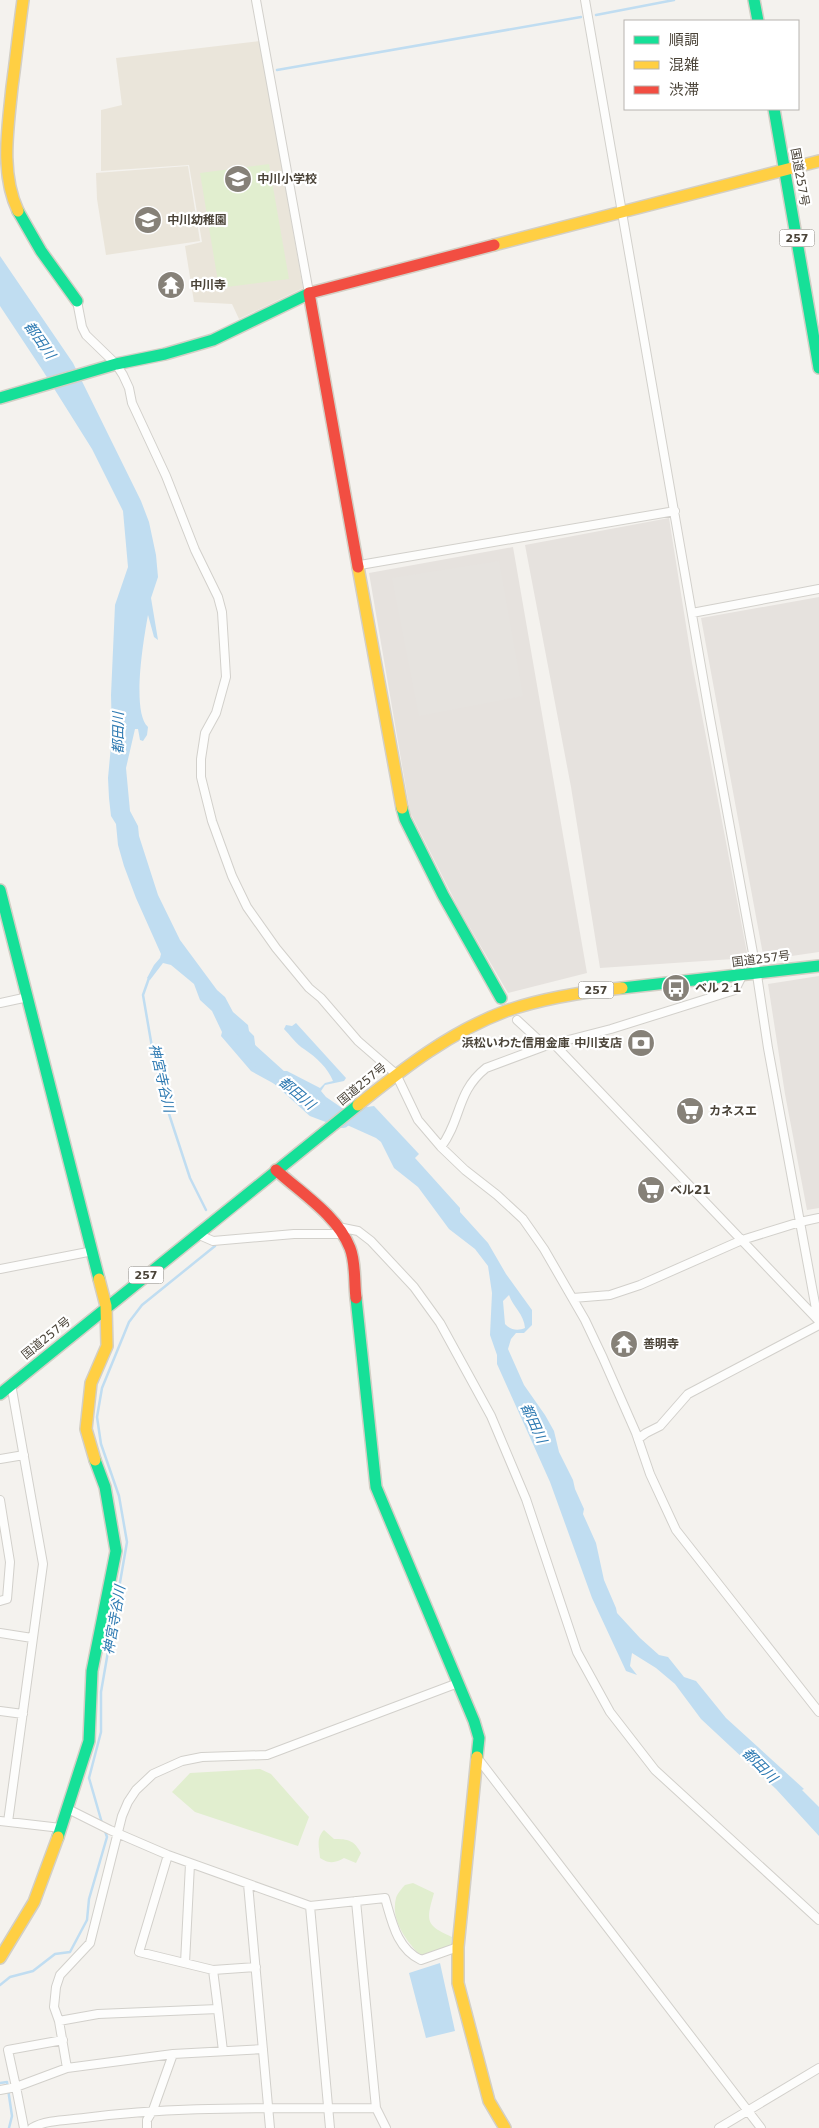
<svg xmlns="http://www.w3.org/2000/svg" width="819" height="2128" viewBox="0 0 819 2128" font-family="'DejaVu Sans','Noto Sans JP',sans-serif">
<style>
.industrial{fill:#e6e2de}
.education{fill:#eae5da}
.green{fill:#e1eecf}
.parking{fill:#e6e3df}
.water{fill:#c0ddf1;fill-rule:evenodd}
.lines{fill:none;stroke-linecap:round;stroke-linejoin:round}
.stream{stroke:#c0ddf1;stroke-width:2.5}
.river{stroke:#c0ddf1;stroke-width:16}
.street-casing{stroke:#d2d0cb;stroke-width:10}
.fast-casing{stroke:#d3cfc5;stroke-width:14}
.slow-casing{stroke:#d3cfc5;stroke-width:14}
.jam-casing{stroke:#d3cfc5;stroke-width:14}
.street{stroke:#fdfdfc;stroke-width:8}
.fast{stroke:#16e098;stroke-width:11}
.slow{stroke:#ffcf43;stroke-width:11}
.jam{stroke:#f24e42;stroke-width:11}
.labels{text-anchor:middle;dominant-baseline:central;stroke-width:4.5;stroke-linejoin:round;paint-order:stroke}
.shield{fill:#fff;stroke:#817c74;stroke-width:1}
.shield-label{font-size:11px;font-weight:bold;fill:#4b4439}
.street-label{font-size:12px;fill:#4b4439;stroke:#fff}
.poi-label{font-size:12px;font-weight:bold;fill:#4b4439;stroke:#fff;text-anchor:start}
.water-label{font-size:14px;font-style:italic;fill:#2e7ab2;stroke:#fff}
</style>
<rect width="100%" height="100%" fill="#f4f2ee"/>
<path class="industrial" d="M 669,518 L 692,663 L 748,958 L 600,968 L 571,787 L 525,545 Z
M 513,547 L 587,973 L 508,993 L 459,909 L 410,812 L 369,573 Z
M 819,597 L 819,952 L 764,960 L 701,618 Z
M 819,976 L 819,1208 L 807,1210 L 785,1094 L 768,984 Z"/>
<path class="education" d="M 260,41 L 303,288 L 239,319 L 232,304 L 194,302 L 185,246 L 202,242 L 189,165 L 101,171 L 101,110 L 122,105 L 116,58 Z
M 188,166 L 200,241 L 106,255 L 97,199 L 96,173 Z"/>
<path class="green" d="M 269,164 L 289,279 L 219,288 L 200,173 Z
M 260,1769 L 271,1774 L 309,1817 L 298,1846 L 195,1812 L 172,1792 L 190,1773 Z
M 324,1830 L 334,1839 C 348,1839 354,1840 361,1853 L 356,1863 L 344,1858 C 336,1863 329,1864 320,1858 C 319,1847 316,1838 324,1830 Z
M 413,1883 L 434,1893 C 426,1921 425,1925 452,1937 L 450,1948 L 422,1958 C 408,1942 390,1922 396,1898 C 397,1894 402,1888 405,1885 Z"/>
<path class="parking" d="M 499,561 L 523,696 L 419,716 L 392,578 Z"/>
<path class="water" d="M 0,256 L 73,363 L 141,501 L 149,522 L 156,555 L 158,577 L 151,598 L 158,640 L 154,637 L 148,615 C 144,637 131,712 148,727 L 147,735 L 143,741 L 140,740 L 138,729 L 135,729 L 126,768 L 130,811 L 138,826 L 139,836 L 158,895 L 180,940 L 217,990 L 225,997 L 233,1012 L 248,1025 L 249,1031 L 254,1036 L 257,1059 L 283,1071 L 287,1071 L 320,1088 L 325,1083 L 333,1081 C 328,1068 316,1057 304,1049 C 297,1045 290,1035 284,1029 L 286,1025 L 292,1026 L 296,1023 L 346,1078 L 344,1081 L 325,1085 L 321,1091 L 326,1097 L 345,1110 L 374,1106 L 419,1154 L 415,1158 L 460,1208 L 460,1212 L 488,1243 L 506,1274 L 532,1310 L 532,1325 L 524,1333 L 516,1333 L 511,1339 L 508,1349 L 524,1385 L 545,1415 L 554,1431 L 559,1452 L 573,1480 L 575,1489 L 584,1509 L 583,1514 L 596,1543 L 604,1580 L 616,1608 L 617,1613 L 640,1638 L 659,1655 L 668,1657 L 684,1677 L 696,1681 L 726,1718 L 804,1789 L 802,1790 L 819,1807 L 819,1836 L 776,1789 L 701,1719 L 675,1684 L 656,1668 L 632,1653 L 630,1666 L 637,1675 L 626,1671 L 592,1598 L 550,1482 L 497,1364 L 497,1355 L 490,1335 L 492,1293 L 488,1266 L 475,1249 L 449,1229 L 418,1187 L 394,1168 L 381,1142 L 376,1138 L 327,1116 L 315,1106 L 251,1071 L 221,1036 L 222,1032 L 212,1011 L 200,1000 L 194,984 L 171,965 L 163,963 L 150,980 L 147,978 L 154,965 L 160,958 L 161,954 L 136,898 L 124,866 L 118,845 L 116,824 L 111,816 L 109,798 L 108,778 L 112,735 L 111,695 L 115,605 L 128,567 L 123,511 L 92,449 L 43,371 L 0,306 ZM 509,1295 C 513,1307 524,1314 525,1328 C 518,1331 510,1330 505,1324 L 503,1301 Z
M 440,1963 L 455,2031 L 426,2038 L 409,1973 Z"/>
<g class="lines">
<path class="stream" d="M 596,15 L 674,0
M 277,70 L 581,17
M 149,978 L 143,995 L 153,1053 L 169,1114 L 190,1178 L 206,1210
M 102,1823 L 89,1778 L 101,1732 L 101,1692 L 127,1542 L 119,1496 L 101,1444 L 97,1417 L 102,1388 L 129,1322 L 142,1305 L 215,1246
M 0,1985 L 10,1977 L 33,1971 L 55,1954 L 70,1952 L 87,1920 L 89,1899 L 107,1837 L 105,1831
M 0,2083 L 7,2082 L 12,2116 L 9,2128"/>
<path class="river" d="M 240,1042 L 314,1109 L 343,1120"/>
<g class="street-casing">
<path id="street" d="M 256,0 L 309,293
M 585,0 L 710,718 L 757,975 L 768,1048 L 818,1320
M 77,301 L 82,327 L 86,335 L 116,364 L 123,375 L 129,388 L 132,403 L 166,476 L 195,550 L 218,597 L 222,612 L 226,677 L 216,713 L 205,733 L 201,759 L 201,777 L 212,821 L 232,876 L 247,907 L 276,948 L 309,988 L 321,998 L 358,1041 L 396,1074 L 418,1120 L 441,1147 C 462,1119 456,1092 486,1068 L 545,1046
M 360,565 L 675,511
M 692,613 L 819,589
M 0,1003 L 28,997
M 517,1020 L 545,1046 L 611,1029 L 735,990 L 742,976
M 554,1044 L 817,1319
M 441,1147 L 465,1170 L 497,1195 L 523,1219 L 544,1249 L 585,1320 L 603,1358 L 636,1433 L 650,1474 L 676,1530 L 819,1712
M 338,1227 L 358,1231 L 371,1241 L 414,1287 L 440,1323 L 491,1416 L 526,1499 L 577,1652 L 610,1712 L 655,1770 L 819,1920
M 197,1234 L 213,1241 L 294,1234 L 343,1234
M 0,1269 L 93,1251
M 573,1298 L 610,1295 L 640,1285 L 742,1240 L 800,1222 L 819,1218
M 638,1439 L 646,1433 L 660,1426 L 688,1394 L 819,1325
M 0,1459 L 24,1455
M 0,1500 L 10,1562 L 7,1599 L 0,1601
M 0,1633 L 32,1638
M 0,1711 L 23,1714
M 476,1756 L 761,2128
M 68,1809 L 110,1830 L 168,1855 L 310,1906 L 385,1898 C 392,1922 397,1949 421,1960 L 458,1947
M 0,1821 L 61,1828
M 8,1822 L 43,1564 L 11,1384
M 168,1855 L 139,1952 L 213,1970
M 248,1884 L 270,2128
M 310,1906 L 330,2128
M 185,1963 L 190,1864
M 218,2009 L 223,2051
M 59,2021 L 54,2007 L 56,1987 L 60,1975 L 90,1943 L 122,1816 L 128,1802 L 136,1790 L 153,1774 L 182,1761 L 202,1757 L 267,1755 L 458,1683
M 67,2068 L 59,2021 L 98,2014 L 218,2009 L 213,1970 L 256,1967
M 0,2090 L 16,2087 L 8,2050 L 63,2040
M 376,2108 L 386,2128
M 24,2128 L 16,2087 L 67,2068 L 173,2054
M 32,2128 C 45,2120 69,2120 84,2118 C 181,2105 279,2109 376,2108 L 356,1901
M 147,2128 L 147,2120 L 153,2110 L 173,2054 L 263,2049
M 719,2128 L 819,2068"/>
</g>
<g class="fast-casing">
<path id="fast" d="M 754,0 L 758,21
M 774,109 L 819,368
M 18,211 L 41,251 L 77,301
M 0,398 L 116,364 L 165,354 L 213,340 L 310,293
M 402,808 L 405,819 L 443,895 L 501,998
M 0,890 L 99,1279
M 622,988 L 819,966
M 356,1298 L 376,1487 L 474,1721 L 479,1738 L 477,1757
M 0,1394 L 358,1105
M 58,1837 L 89,1741 L 92,1671 L 116,1551 L 105,1487 L 95,1460"/>
</g>
<g class="slow-casing">
<path id="slow" d="M 18,211 C 0,173 8,128 12,87 C 16,58 19,29 23,0
M 494,245 L 819,161
M 358,567 L 402,808
M 358,1105 C 404,1068 450,1032 506,1011 C 543,998 582,992 622,988
M 95,1460 L 86,1429 L 91,1383 L 107,1346 L 106,1306 L 99,1279
M 477,1757 L 458,1947 L 458,1983 L 489,2101 L 505,2128
M 0,1958 L 34,1902 L 58,1837"/>
</g>
<g class="jam-casing">
<path id="jam" d="M 309,293 L 358,567
M 310,293 L 494,245
M 276,1170 C 301,1193 337,1215 350,1248 C 356,1263 354,1283 356,1298"/>
</g>
<use href="#street" class="street"/>
<use href="#fast" class="fast"/>
<use href="#slow" class="slow"/>
<use href="#jam" class="jam"/>
</g>
<defs>
<g id="school-disc" transform="scale(1.4375)"><circle r="9.5" fill="#868178" stroke="#fff"/><path d="M0-5L7-2L0 1L-7-2ZM-4 1L0 2.5L4 1V4Q0 6-4 4Z" fill="#fff"/></g>
<g id="temple-disc" transform="scale(1.4375)"><circle r="9.5" fill="#868178" stroke="#fff"/><path d="M0-6L5-2H3V0L6.5 2.5H4V6H1.5V3h-3V6H-4V2.5H-6.5L-3 0V-2H-5Z" fill="#fff"/></g>
<g id="bus-disc" transform="scale(1.4375)"><circle r="9.5" fill="#868178" stroke="#fff"/><path d="M-5-6H5V4H4V6H2V4H-2V6H-4V4H-5ZM-3.5-4V0h7V-4ZM-3.5 1.2v1.5H-2V1.2ZM2 1.2v1.5H3.5V1.2Z" fill="#fff"/></g>
<g id="bank-disc" transform="scale(1.4375)"><circle r="9.5" fill="#868178" stroke="#fff"/><path d="M-6-4H6V4H-6ZM0-2.3a2.3 2.3 0 1 0 0 4.6a2.3 2.3 0 1 0 0-4.6Z" fill="#fff"/></g>
<g id="supermarket-disc" transform="scale(1.4375)"><circle r="9.5" fill="#868178" stroke="#fff"/><path d="M-6-5.5h2.5l.6 2H6L4.5 2H-2.5L-4.4-4H-6ZM-1.5 3.2a1.3 1.3 0 1 0 .1 0ZM3 3.2a1.3 1.3 0 1 0 .1 0Z" fill="#fff"/></g>
</defs>
<g fill-rule="evenodd">
<use href="#school-disc" x="238" y="179"/>
<use href="#school-disc" x="148" y="220"/>
<use href="#temple-disc" x="171" y="285"/>
<use href="#bus-disc" x="676" y="988"/>
<use href="#bank-disc" x="641" y="1043"/>
<use href="#supermarket-disc" x="690" y="1111"/>
<use href="#supermarket-disc" x="651" y="1190"/>
<use href="#temple-disc" x="624" y="1344"/>
</g>
<g class="labels">
<g class="shield">
<rect x="779.5" y="229.5" width="35" height="17" rx="4"/>
<rect x="578.5" y="981.5" width="35" height="17" rx="4"/>
<rect x="128.5" y="1266.5" width="35" height="17" rx="4"/>
</g>
<g class="shield-label">
<text x="797" y="238">257</text>
<text x="596" y="990">257</text>
<text x="146" y="1275">257</text>
</g>
<g class="street-label">
<text transform="translate(800 177) rotate(80)">国道257号</text>
<text transform="translate(761 959) rotate(-7)">国道257号</text>
<text transform="translate(362 1084) rotate(-39)">国道257号</text>
<text transform="translate(46 1338) rotate(-39)">国道257号</text>
</g>
<g class="poi-label">
<text x="257" y="179">中川小学校</text>
<text x="167" y="220">中川幼稚園</text>
<text x="190" y="285">中川寺</text>
<text x="695" y="988">ベル２１</text>
<text x="622" y="1043" text-anchor="end">浜松いわた信用金庫 中川支店</text>
<text x="709" y="1111">カネスエ</text>
<text x="670" y="1190">ベル21</text>
<text x="643" y="1344">善明寺</text>
</g>
<g class="water-label">
<text transform="translate(40 340) rotate(55)">都田川</text>
<text transform="translate(118 733) rotate(-90)">都田川</text>
<text transform="translate(162 1078) rotate(77)">神宮寺谷川</text>
<text transform="translate(297 1093) rotate(40)">都田川</text>
<text transform="translate(534 1423) rotate(65)">都田川</text>
<text transform="translate(114 1620) rotate(-80)">神宮寺谷川</text>
<text transform="translate(760 1765) rotate(45)">都田川</text>
</g>
</g>
<rect x="624" y="20" width="175" height="90" fill="#ffffff" stroke="#b7b4b0"/>
<rect x="634" y="36" width="25" height="8" fill="#16e098" stroke="#b7b4b0"/>
<text x="669" y="45" font-size="15" fill="#4b4439">順調</text>
<rect x="634" y="61" width="25" height="8" fill="#ffcf43" stroke="#b7b4b0"/>
<text x="669" y="70" font-size="15" fill="#4b4439">混雑</text>
<rect x="634" y="86" width="25" height="8" fill="#f24e42" stroke="#b7b4b0"/>
<text x="669" y="95" font-size="15" fill="#4b4439">渋滞</text>
</svg>
